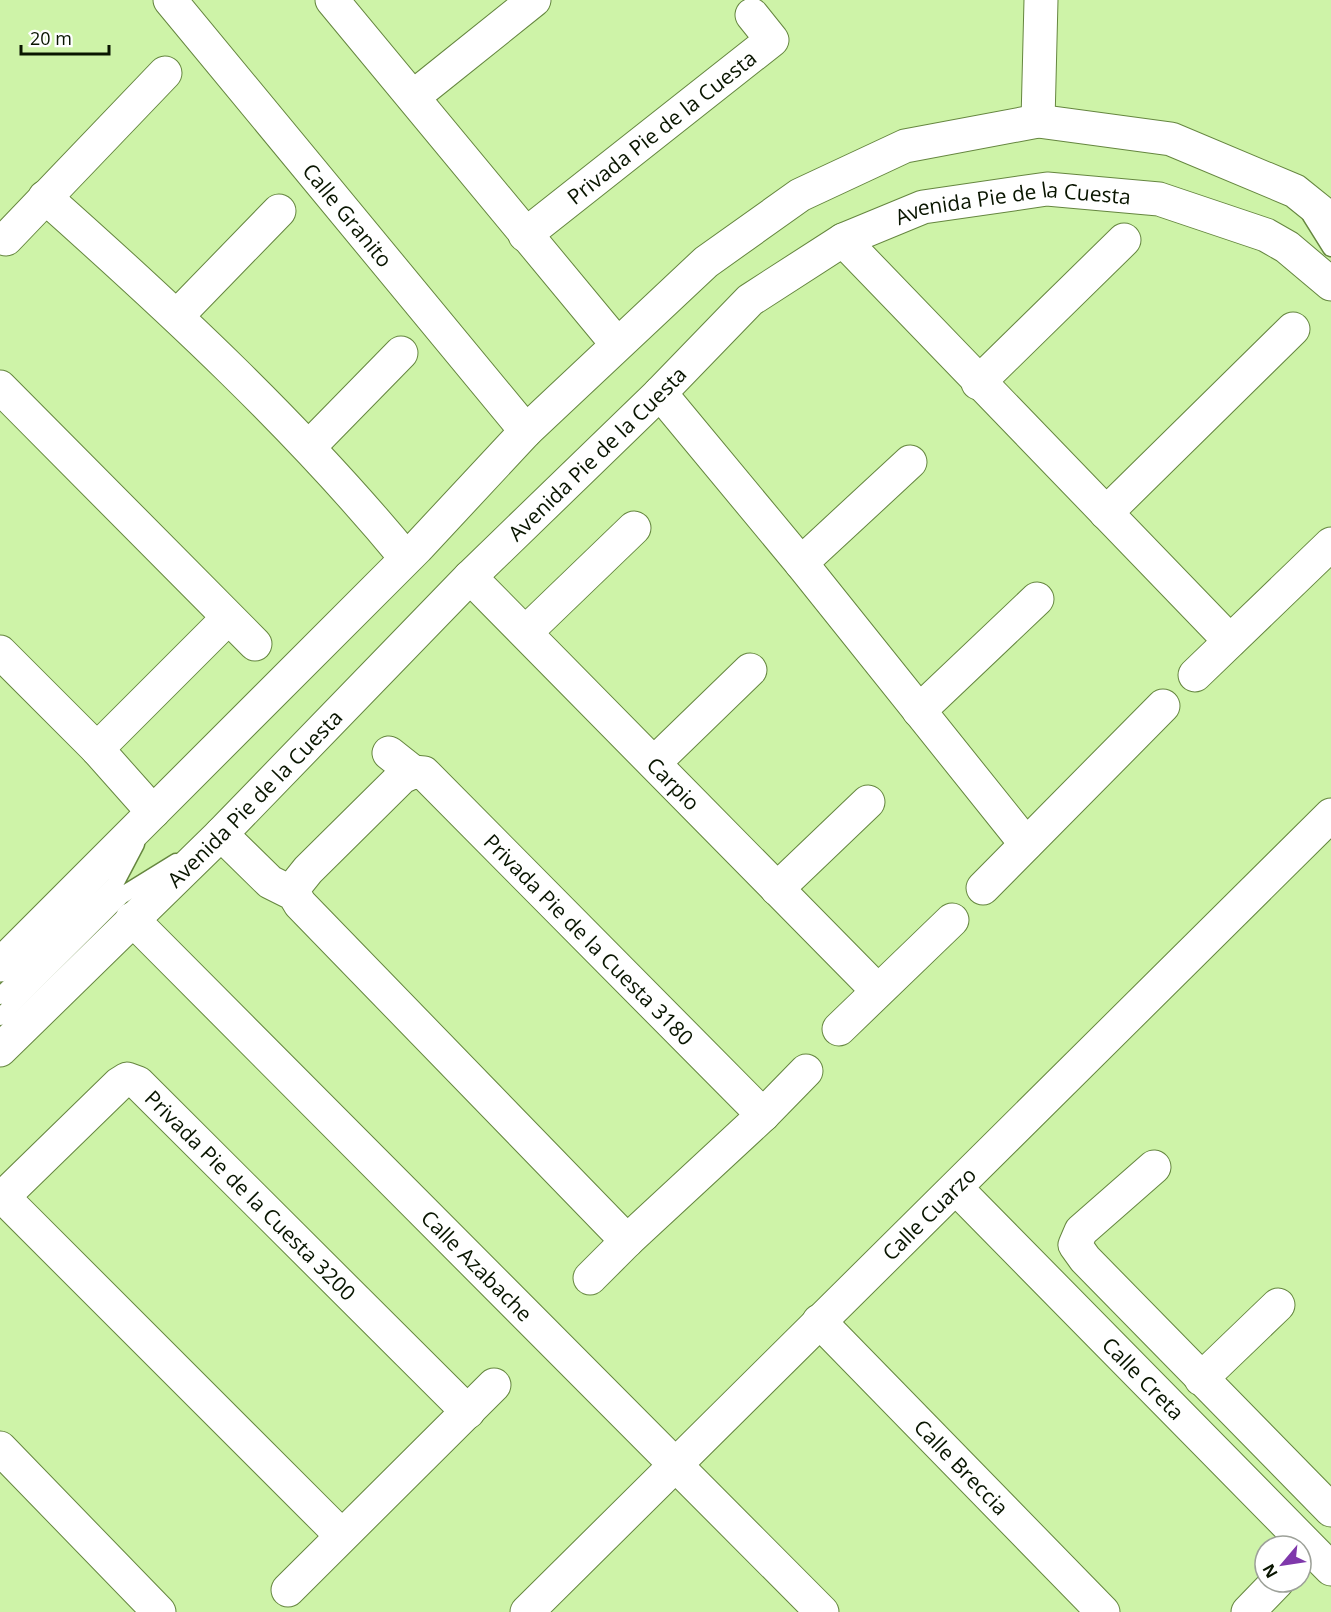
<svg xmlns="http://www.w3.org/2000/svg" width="1331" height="1612" viewBox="0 0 1331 1612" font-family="'Open Sans',sans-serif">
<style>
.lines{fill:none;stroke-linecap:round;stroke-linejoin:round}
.service-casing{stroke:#65863f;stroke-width:19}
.minor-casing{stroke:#65863f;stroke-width:35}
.secondary-casing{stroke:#65863f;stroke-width:35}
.service{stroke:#fff;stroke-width:16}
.minor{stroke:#fff;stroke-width:33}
.secondary{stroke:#fff;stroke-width:33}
.labels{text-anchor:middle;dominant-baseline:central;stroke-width:6;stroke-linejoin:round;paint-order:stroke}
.street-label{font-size:21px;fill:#091500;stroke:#fff}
</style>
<rect width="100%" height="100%" fill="#cef3a8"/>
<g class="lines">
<g class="service-casing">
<path id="service" d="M 1311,216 L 1331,248
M 0,996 L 115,884 L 136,844
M 0,1017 L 121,896 L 176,862"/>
</g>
<g class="minor-casing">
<g id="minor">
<path id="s1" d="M 170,0 L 526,431"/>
<path d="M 332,0 L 617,344"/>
<path d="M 413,97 L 534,0"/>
<path d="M 1038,121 L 1041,0"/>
<path d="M 45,197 C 172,310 297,426 406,558"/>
<path id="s2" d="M 525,235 L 772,40 L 752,15"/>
<path d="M 6,239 L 165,73"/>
<path d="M 843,240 L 1230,641"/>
<path d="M 178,315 L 279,211"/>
<path d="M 978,383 L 1124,240"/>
<path d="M 0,387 L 255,644"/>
<path d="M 660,393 L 801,563 L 1026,844"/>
<path d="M 309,447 L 401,353"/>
<path d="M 1106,513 L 1293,329"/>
<path d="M 801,563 L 910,462"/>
<path id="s3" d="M 470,577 L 877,990"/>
<path d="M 526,632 L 634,528"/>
<path d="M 0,652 L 97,749 L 153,812"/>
<path d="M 1195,675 L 1331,544"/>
<path d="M 919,711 L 1037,599"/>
<path d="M 97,749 L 227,619"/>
<path d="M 389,753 L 413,772"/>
<path d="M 654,763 L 750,670"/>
<path d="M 221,834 L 270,882 L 294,894 L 300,904 L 627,1241 L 763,1115 L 806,1071"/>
<path d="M 983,888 L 1163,706"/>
<path d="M 777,889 L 868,802"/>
<path id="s4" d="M 294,894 L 296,885 L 308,870 L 402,777 L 413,772 L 424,773 L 763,1115"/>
<path id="s5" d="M 132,919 L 822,1612"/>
<path d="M 839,1029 L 952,920"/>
<path d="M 1154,1167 L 1081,1231 L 1075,1245 L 1085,1259 L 1331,1510"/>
<path id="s6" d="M 956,1188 L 1331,1569"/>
<path d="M 0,1194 L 341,1535"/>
<path id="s7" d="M 3,1197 L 119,1084 L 127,1079 L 138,1083 L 468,1412"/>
<path d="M 590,1278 L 627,1241"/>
<path id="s8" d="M 819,1321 L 1103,1612"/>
<path d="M 1201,1379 L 1278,1305"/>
<path d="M 0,1448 L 159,1612"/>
<path d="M 288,1590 L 494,1385"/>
<path id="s9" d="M 527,1612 L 1331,815"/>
<path d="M 1248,1612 L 1277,1582"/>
</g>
</g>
<g class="secondary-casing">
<g id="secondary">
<path d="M 0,965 L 417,548 L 526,431 L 706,262 L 800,195 L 905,146 L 1038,121 L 1171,139 L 1295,191 L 1331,220"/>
<path id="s10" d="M 0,1050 L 221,834 L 470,577 L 660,393 L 750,300 L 843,240 L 923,207 L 1047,189 L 1159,199 L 1266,235 L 1287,247 L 1331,284"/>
</g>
</g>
<use href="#service" class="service"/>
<use href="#minor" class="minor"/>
<use href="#secondary" class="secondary"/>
</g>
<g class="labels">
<g class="street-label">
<text stroke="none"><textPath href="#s2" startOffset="174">Privada Pie de la Cuesta</textPath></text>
<text stroke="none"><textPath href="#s10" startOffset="1348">Avenida Pie de la Cuesta</textPath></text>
<text stroke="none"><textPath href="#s1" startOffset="279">Calle Granito</textPath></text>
<text stroke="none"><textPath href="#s10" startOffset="844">Avenida Pie de la Cuesta</textPath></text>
<text stroke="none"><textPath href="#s3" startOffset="290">Carpio</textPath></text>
<text stroke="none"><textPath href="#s10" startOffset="358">Avenida Pie de la Cuesta</textPath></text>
<text stroke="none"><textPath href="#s4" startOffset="418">Privada Pie de la Cuesta 3180</textPath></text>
<text stroke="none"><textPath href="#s7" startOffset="342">Privada Pie de la Cuesta 3200</textPath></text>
<text stroke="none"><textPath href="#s9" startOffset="566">Calle Cuarzo</textPath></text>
<text stroke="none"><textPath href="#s5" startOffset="489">Calle Azabache</textPath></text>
<text stroke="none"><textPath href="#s6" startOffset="267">Calle Creta</textPath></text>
<text stroke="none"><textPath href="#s8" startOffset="204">Calle Breccia</textPath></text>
</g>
</g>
<g transform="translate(1283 1564) rotate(241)"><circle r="28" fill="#ffffff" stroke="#9da199" stroke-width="1.5"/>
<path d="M0-4.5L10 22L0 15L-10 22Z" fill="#7f38ab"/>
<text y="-9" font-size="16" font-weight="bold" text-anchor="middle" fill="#091500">N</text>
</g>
<path d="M21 45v9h88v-9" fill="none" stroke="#091500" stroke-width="3"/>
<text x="30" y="45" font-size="18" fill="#091500" stroke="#ffffff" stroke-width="4.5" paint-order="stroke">20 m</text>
</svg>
